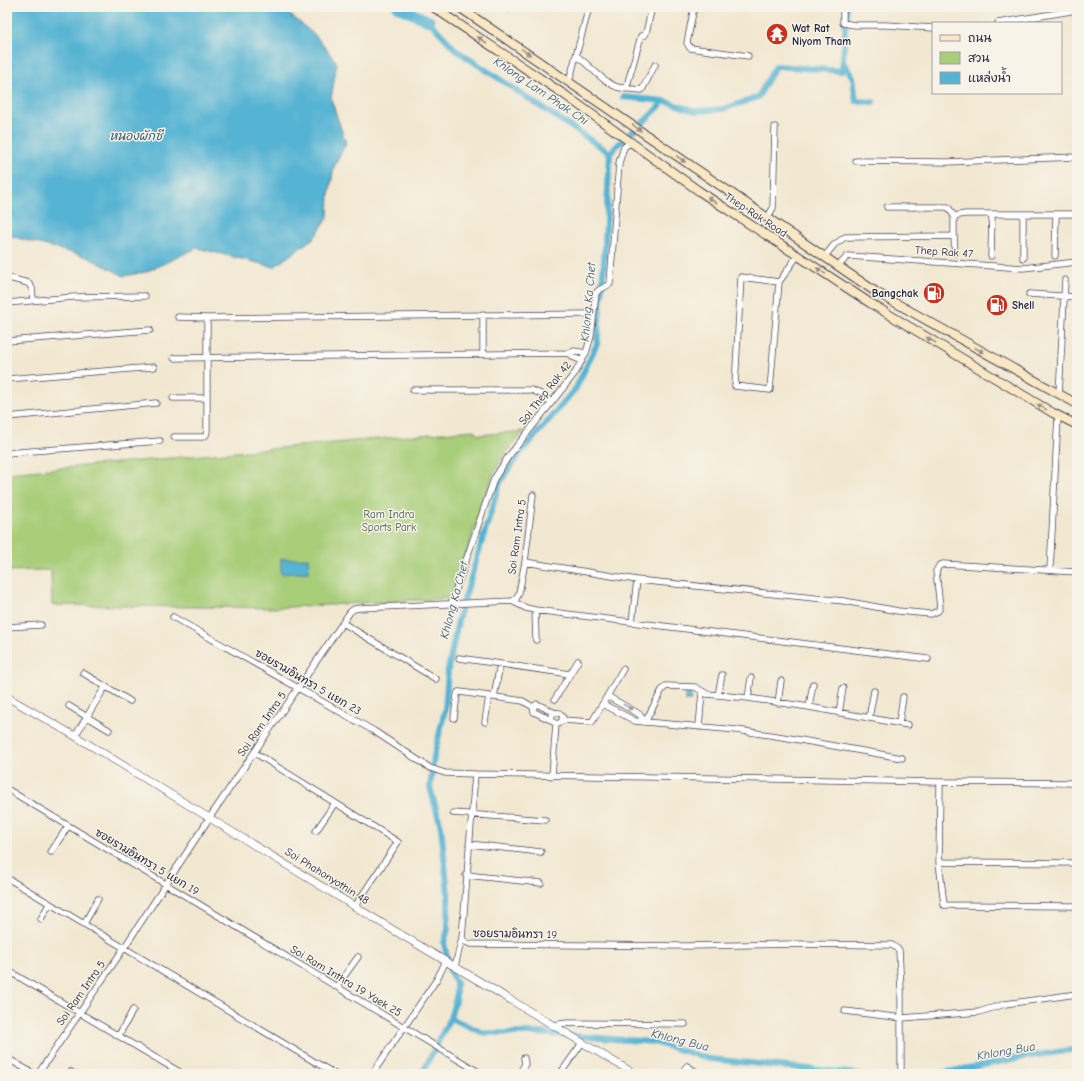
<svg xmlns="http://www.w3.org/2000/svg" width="1084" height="1081" viewBox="0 0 1084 1081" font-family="'Comic Neue','Playpen Sans Thai',sans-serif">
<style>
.green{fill:#a8ce79;stroke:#65785a}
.water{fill:#55b3d3;stroke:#3c6a87}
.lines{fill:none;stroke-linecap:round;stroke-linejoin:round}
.canal{stroke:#55b3d3;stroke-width:6}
.river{stroke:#55b3d3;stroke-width:11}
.minor-casing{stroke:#414052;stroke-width:7}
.tertiary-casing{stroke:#414052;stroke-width:8}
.secondary-casing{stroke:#414052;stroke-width:10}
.minor{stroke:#fff;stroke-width:5.5}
.tertiary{stroke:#fff;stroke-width:7}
.secondary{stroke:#fae7c3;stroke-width:8}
.oneway{fill:#998e86}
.oneway2{fill:#9c9ca7}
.labels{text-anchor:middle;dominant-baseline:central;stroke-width:3;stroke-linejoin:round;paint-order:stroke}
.poi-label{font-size:11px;font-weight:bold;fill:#22223b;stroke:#f7f3e8;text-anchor:start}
.street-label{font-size:11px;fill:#22223b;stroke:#f7f3e8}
.park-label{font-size:11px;fill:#4a564e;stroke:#f7f3e8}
.water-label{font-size:12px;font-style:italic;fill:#345570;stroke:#f7f3e8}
</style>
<rect width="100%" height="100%" fill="#f7f3e8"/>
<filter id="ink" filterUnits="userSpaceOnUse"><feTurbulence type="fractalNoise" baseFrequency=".025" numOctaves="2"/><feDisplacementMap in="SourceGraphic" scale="8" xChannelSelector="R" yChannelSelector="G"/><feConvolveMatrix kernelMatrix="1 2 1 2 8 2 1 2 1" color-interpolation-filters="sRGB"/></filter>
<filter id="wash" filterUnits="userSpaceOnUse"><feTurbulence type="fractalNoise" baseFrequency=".012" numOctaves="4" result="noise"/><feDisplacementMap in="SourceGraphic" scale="16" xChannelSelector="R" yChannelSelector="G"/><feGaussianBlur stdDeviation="0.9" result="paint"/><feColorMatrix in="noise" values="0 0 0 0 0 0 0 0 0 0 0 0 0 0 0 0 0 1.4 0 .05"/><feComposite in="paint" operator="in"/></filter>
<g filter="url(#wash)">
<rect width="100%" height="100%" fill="#f2e8d1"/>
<path class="green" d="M 474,430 L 478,435 L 524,431 L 502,458 L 492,477 L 451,598 L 274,608 L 52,605 L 51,570 L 7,571 L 7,473 Z"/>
<path class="water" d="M 7,7 L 281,7 L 316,36 L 337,63 L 331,99 L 346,143 L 334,167 L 329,196 L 328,217 L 315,237 L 274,267 L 197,248 L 146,272 L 124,276 L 87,257 L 7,235 Z
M 308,558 L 309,572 L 281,574 L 281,559 Z
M 685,690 L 691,690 L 691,701 L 685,701 Z"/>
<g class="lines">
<path class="canal" d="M 429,21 L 456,50 L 610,153 C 627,134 648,121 664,101
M 843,62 L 853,78 L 856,101 L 873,102
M 623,97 L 664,101 L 696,111 L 724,109 L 758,97 L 776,66 L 842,71 L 847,7
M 450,1018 L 484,1033 L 537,1033 L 653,1042 L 709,1059 L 859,1074
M 422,1074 L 450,1018 L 456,998 L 456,982 L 450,972 L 444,943 L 448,929 L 448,894 L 441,827 L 430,787 L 434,756 L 445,710 L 448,670 L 458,620 L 500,482 L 513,462 L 576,388 L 597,344 L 603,277 L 610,153
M 938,1074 L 1018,1058 L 1077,1049"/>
<path class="river" d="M 398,7 L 429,21"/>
</g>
</g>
<g filter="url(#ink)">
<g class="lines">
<g class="minor-casing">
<path id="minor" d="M 694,7 L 687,43 L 690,48 L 748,56
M 843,7 L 843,23 L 855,25 L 886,25 L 933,28
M 509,9 L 509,7
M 998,23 L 1077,10
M 577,56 C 588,64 604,83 617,87 C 625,89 634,89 642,90 L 655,65
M 569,82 L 589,7
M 626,89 L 641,36 L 645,35 L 646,33 L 652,7
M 856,161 L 947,162 L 1077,157
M 887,207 L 948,207 L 954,216
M 768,217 L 773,208 L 775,127
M 954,236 L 955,253
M 825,256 L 834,245 L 845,237 L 954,236 L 954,216 L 965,214 L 1077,214
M 991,256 L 992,214
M 1055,256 L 1056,214
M 1023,258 L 1023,214
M 838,266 L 848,256 L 1023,268 L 1077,262
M 9,278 L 28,283 L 32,288 L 33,300
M 779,282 L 741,277 L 735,386 L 770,390 L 779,282 L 798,255
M 1029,294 L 1077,297
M 7,303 L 74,297 L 145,296
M 483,314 L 483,354
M 178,317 L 207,318 L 589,314
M 7,341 L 150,330
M 570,353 L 573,357 L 582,361
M 174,358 L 570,353 L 574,351 L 586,353
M 7,379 L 154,367
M 413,390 L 531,390 L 541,394 L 551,402
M 1059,395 L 1065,280
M 173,398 L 207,398
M 7,417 L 156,403
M 174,437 L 202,437 L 206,435 L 207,431 L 207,318
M 7,453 L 160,441
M 525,562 L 637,580 L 844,601 L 898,611 L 931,614 L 938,611 L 940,607 L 936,571 L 939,566 L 943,564 L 1077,572
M 1050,570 L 1058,416
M 512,601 L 526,608 L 535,610 L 928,659
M 451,604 L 494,479 L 508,457 L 575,373 L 586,353 L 591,336 L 596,293 L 599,290 L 610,284 L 619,163 L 624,147 L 630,143
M 535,610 L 536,640
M 173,617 L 374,731 L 430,768 L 445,773 L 475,774 L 940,782 L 1077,783
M 632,622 L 637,580
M 343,623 L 436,679
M 7,627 L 41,625
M 459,658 L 570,674
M 83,673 L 130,701
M 718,695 L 722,675
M 607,696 L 639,714 L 645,722
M 494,697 L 500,664
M 748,698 L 751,678
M 555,699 L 578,661
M 778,703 L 781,681
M 603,704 L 635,721 L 645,722
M 69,706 L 109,730
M 533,707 L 537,704 L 555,713
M 809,707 L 813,684
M551.5 718a5.5 5.5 0 1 1 11 0a5.5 5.5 0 1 1-11 0Z
M 839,713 L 843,688
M 454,718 L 457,695 L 458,692 L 460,692 L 523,701 L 533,707 L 534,712 L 551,720
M 869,718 L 874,691
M 562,720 L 592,722 L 623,669
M 485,722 L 489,696
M 899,723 L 903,697
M 699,727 L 702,692
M 75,736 L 105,687
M 255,753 L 398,842 L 355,906
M 902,758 L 789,738 L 737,730 L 645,722 L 662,690 L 666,686 L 695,687 L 707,694 L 748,698 L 809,707 L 908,725
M 552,776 L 556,724
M 940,782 L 939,862 L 944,905 L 1077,906
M 7,789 L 482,1074
M 453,813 L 545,820
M 316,831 L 335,803
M 469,844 L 541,852
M 51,852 L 68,826
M 939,862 L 1077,863
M 466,875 L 541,883
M 7,878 L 335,1074
M 41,919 L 49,904
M 84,924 L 98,899
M 462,938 L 465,942 L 471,944 L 687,946 L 791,944 L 892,945 L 899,950 L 901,990 L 901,1074
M 455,966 L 462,938 L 475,774
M 7,970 L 183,1074
M 337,986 L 358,957
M 845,1011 L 902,1018 L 979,1012 L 1005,1004 L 1077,994
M 553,1025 L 567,1023 L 685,1024
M 119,1035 L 133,1010
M 7,1058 L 34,1074
M 38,1074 L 124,948 L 210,817 L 350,612 L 354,609 L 360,608 L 512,601 L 516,599 L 519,593 L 525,562 L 533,495
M 70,1074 L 71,1072
M 372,1074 L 437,979 L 446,961
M 519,1074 L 525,1064 L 524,1058
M 560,1074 L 582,1043
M 681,1074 L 687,1066 L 699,1074"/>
</g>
<g class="tertiary-casing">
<path id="tertiary" d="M 7,697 L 75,736 L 395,931 L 635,1074"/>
</g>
<g class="secondary-casing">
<path id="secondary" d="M 433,7 L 565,95 L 699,191 L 870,303 L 1053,413 L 1077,425
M 459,7 L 876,292 L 1077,404"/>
</g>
<use href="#minor" class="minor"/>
<use href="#tertiary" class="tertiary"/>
<use href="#secondary" class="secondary"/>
</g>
<defs><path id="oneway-solid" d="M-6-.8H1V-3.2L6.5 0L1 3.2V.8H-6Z"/></defs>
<g class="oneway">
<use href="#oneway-solid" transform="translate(482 40) rotate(-146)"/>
<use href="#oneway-solid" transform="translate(526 52) rotate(34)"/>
<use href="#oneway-solid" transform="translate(637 128) rotate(36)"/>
<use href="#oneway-solid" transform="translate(681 159) rotate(34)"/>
<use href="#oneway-solid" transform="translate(712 200) rotate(-147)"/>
<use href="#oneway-solid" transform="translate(821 271) rotate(-146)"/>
<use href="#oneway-solid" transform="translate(931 340) rotate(-149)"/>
<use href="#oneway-solid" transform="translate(979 350) rotate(29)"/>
<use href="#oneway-solid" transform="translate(1042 407) rotate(-149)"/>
</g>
<use class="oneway2" href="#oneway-solid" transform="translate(628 707) rotate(29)"/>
</g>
<defs>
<g id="temple-disc" transform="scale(1.15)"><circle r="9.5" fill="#c8321e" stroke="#f7f3e8"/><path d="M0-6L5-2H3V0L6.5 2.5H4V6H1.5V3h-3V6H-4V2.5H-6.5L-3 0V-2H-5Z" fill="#fff"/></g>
<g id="fuel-disc" transform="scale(1.15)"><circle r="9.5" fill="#c8321e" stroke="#f7f3e8"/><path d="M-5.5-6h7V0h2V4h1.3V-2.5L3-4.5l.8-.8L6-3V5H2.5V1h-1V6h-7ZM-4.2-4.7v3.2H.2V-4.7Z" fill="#fff"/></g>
</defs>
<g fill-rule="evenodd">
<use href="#temple-disc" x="777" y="34"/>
<use href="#fuel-disc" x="934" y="293"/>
<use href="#fuel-disc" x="997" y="305"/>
</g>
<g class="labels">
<g class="poi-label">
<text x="792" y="28">Wat Rat<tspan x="792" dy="13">Niyom Tham</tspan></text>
<text x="918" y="293" text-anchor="end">Bangchak</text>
<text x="1012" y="305">Shell</text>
</g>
<g class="street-label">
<text transform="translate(756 215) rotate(33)">Thep Rak Road</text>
<text transform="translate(944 252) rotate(4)">Thep Rak 47</text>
<text transform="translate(545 393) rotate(-52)">Soi Thep Rak 42</text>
<text transform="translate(517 537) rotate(-82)">Soi Ram Intra 5</text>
<text transform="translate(308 682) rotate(30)">ซอยรามอินทรา 5 แยก 23</text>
<text transform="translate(262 724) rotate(-55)">Soi Ram Intra 5</text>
<text transform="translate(147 862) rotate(31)">ซอยรามอินทรา 5 แยก 19</text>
<text transform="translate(327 876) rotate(32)">Soi Phahonyothin 48</text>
<text transform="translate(515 934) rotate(1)">ซอยรามอินทรา 19</text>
<text transform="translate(346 981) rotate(31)">Soi Ram Inthra 19 Yaek 25</text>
<text transform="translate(81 993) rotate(-55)">Soi Ram Intra 5</text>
</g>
<g class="park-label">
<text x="389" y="514">Ram Indra<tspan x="389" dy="13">Sports Park</tspan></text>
</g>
<g class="water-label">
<text transform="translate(541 91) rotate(34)">Khlong Lam Phak Chi</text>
<text x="136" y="136">หนองผักชี</text>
<text transform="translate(588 302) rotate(-85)">Khlong Ka Chet</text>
<text transform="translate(454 600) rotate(-75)">Khlong Ka Chet</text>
<text transform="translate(680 1040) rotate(14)">Khlong Bua</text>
<text transform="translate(1006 1051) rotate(-10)">Khlong Bua</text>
</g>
</g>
<rect width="1084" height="1081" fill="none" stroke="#f7f3e8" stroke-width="24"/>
<rect x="932" y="22" width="130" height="72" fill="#f7f3e8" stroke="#a29fa3"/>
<rect x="940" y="35" width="20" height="6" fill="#fae7c3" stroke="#a29fa3"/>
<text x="968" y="42" font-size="12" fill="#22223b">ถนน</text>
<rect x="940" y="52" width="20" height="12" fill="#a8ce79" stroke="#a29fa3"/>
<text x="968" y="62" font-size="12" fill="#22223b">สวน</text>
<rect x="940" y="72" width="20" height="12" fill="#55b3d3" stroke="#a29fa3"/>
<text x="968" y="82" font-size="12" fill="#22223b">แหล่งน้ำ</text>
</svg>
